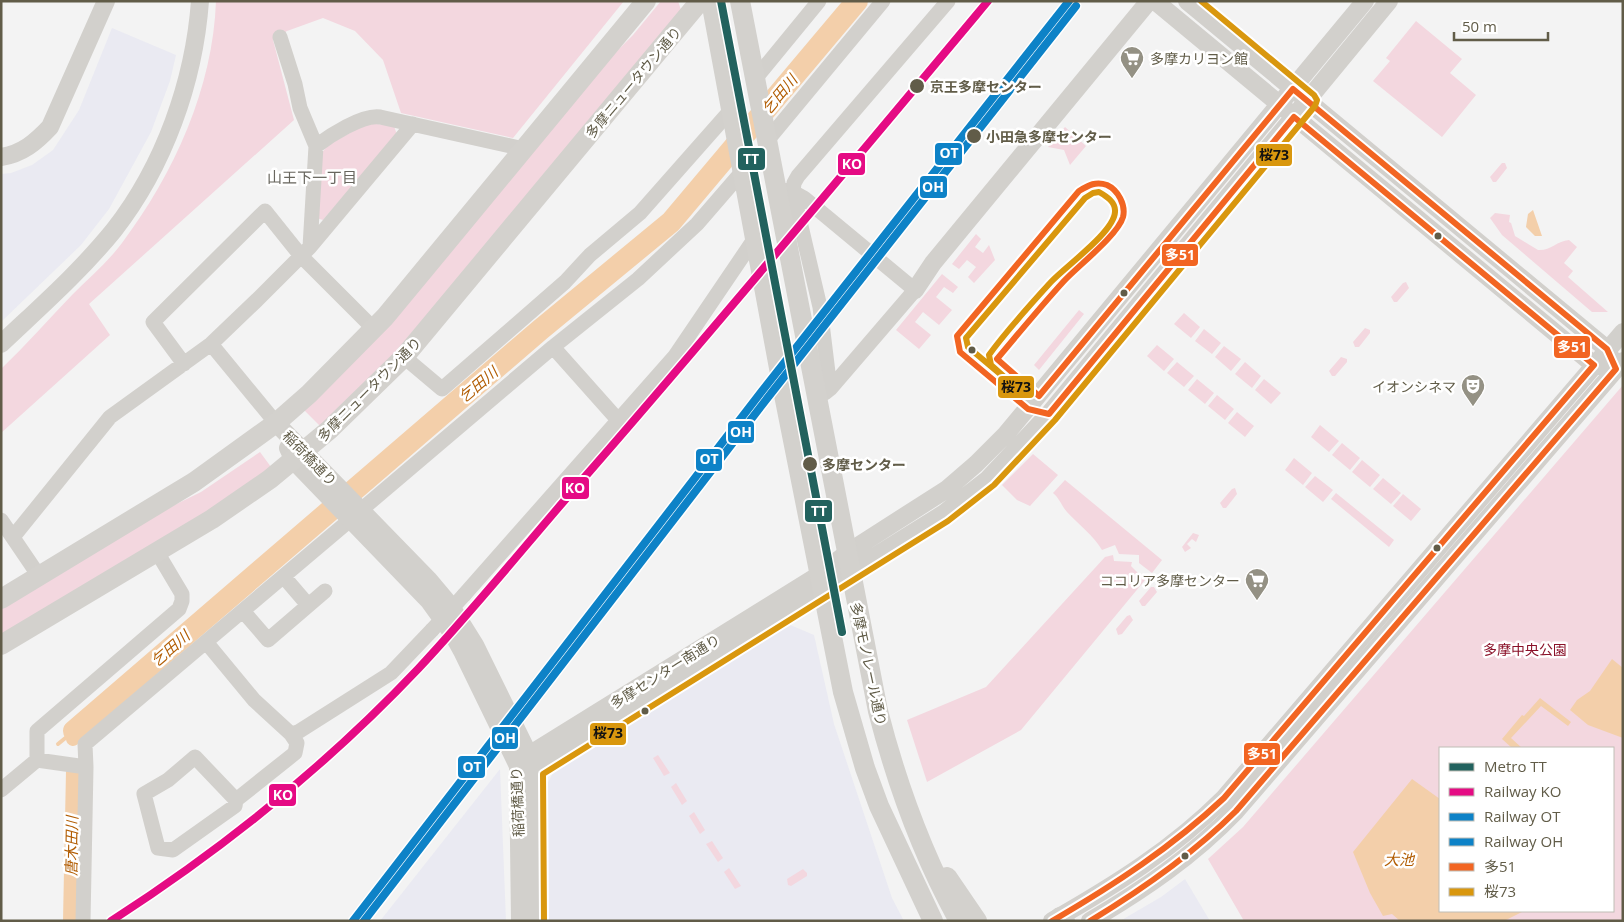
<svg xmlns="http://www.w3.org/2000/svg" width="1624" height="922" viewBox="0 0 1624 922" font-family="'Open Sans','Noto Sans JP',sans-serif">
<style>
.commercial{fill:#eaeaf2}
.green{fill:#f3d7df;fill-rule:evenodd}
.water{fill:#f3cfaa}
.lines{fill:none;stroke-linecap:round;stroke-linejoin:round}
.stream{stroke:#f3cfaa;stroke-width:4}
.canal{stroke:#f3cfaa;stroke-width:14}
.river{stroke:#f3cfaa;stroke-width:22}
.minor{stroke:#d2d0cc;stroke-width:15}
.tertiary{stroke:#d2d0cc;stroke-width:18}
.secondary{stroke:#d3d1cd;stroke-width:20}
.minor-bridge{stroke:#d2d0cc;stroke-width:15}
.bus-1-casing{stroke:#fff;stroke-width:10}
.bus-2-casing{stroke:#fff;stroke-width:10}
.bus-1{stroke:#f26522;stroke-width:6}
.bus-2{stroke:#d9970e;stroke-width:6}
.rail-1-casing{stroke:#fff;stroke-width:11}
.rail-2-casing{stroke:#fff;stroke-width:11}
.rail-3-casing{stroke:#fff;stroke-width:11}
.rail-1{stroke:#e50b84;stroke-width:8}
.rail-2{stroke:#0d82c7;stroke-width:8}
.rail-3{stroke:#0d82c7;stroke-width:8}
.metro-1-casing{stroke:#fff;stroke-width:11}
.metro-1{stroke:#22625e;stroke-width:8}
.stop-dot{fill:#615c48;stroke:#fff;stroke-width:2}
.labels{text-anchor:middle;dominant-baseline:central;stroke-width:5;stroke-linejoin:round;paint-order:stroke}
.poi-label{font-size:14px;fill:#615c48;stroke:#fff;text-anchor:end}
.street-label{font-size:14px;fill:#615c48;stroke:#fff}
.stop-label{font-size:14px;font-weight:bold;fill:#615c48;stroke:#fff;text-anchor:start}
.park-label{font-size:14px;fill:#8a1129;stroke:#fff}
.water-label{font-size:15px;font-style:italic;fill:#b25d03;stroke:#fff}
.neighbourhood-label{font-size:15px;fill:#68665e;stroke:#fff}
.line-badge{stroke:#fff;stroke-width:2}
.badge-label{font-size:14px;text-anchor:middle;font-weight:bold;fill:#fff}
.pale-badge-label{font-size:14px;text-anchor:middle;font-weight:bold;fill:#111}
</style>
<rect width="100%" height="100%" fill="#f3f3f3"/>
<path class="commercial" d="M 112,28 L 176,55 L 170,81 L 151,132 L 109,209 L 81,245 L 1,322 L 1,174 L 11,173 L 32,165 L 53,150 L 79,110 Z
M 788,624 L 814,635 L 834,724 L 892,898 L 904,921 L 546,921 L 545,788 L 554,771 Z
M 500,769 L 506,921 L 380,921 Z
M 1185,879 L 1210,921 L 1120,921 L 1161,897 Z"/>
<path class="green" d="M 216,1 L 624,1 L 513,138 L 401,113 L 383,60 L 355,31 L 323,18 L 287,31 L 273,40 L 294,120 L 89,304 L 110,335 L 1,433 L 1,369 C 26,345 49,319 72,295 C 89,278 108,262 122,243 C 174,174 213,88 216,1 Z
M 661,1 L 678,1 L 681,10 L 398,352 L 321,427 L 303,409 L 592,76 L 633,35 Z
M 1416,21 L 1462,59 L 1450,73 L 1476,95 L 1442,137 L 1373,81 L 1390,61 L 1386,58 Z
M 368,123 L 394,126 L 397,135 L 323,220 L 316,218 L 321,154 L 328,145 Z
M 1065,127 L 1086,146 L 1070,165 L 1064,150 L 1048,147 Z
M 1502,163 L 1505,163 L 1507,168 L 1496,182 L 1493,182 L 1490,177 Z
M 1495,213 L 1510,215 L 1509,222 L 1511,223 L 1515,236 L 1538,250 C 1550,251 1557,241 1569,240 L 1577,247 L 1564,263 L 1573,271 L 1568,277 L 1608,312 L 1592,312 L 1502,235 L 1490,218 Z
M 976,234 L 981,239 L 975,247 L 983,253 L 989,245 L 995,260 L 974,283 L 968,277 L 976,267 L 967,260 L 959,269 L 952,264 Z
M 942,274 L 958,287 L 953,293 L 944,287 L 936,297 L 952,310 L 939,325 L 923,312 L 915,322 L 931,335 L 919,349 L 896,330 Z
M 1406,282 L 1409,288 L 1397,302 L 1394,302 L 1391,297 L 1403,283 Z
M 1079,310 L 1084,314 L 1039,370 L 1034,365 Z
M 1184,313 L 1200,327 L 1191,338 L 1174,324 Z
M 1365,328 L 1370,330 L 1370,333 L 1359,347 L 1355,347 L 1353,342 Z
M 1204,329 L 1221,343 L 1212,354 L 1195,341 Z
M 1157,345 L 1174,359 L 1164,371 L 1147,356 Z
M 1224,346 L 1241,359 L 1231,371 L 1215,357 Z
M 1341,357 L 1347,359 L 1347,362 L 1335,376 L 1332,376 L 1329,371 Z
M 1177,362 L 1194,376 L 1184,387 L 1167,373 Z
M 1245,362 L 1261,376 L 1252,388 L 1235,374 Z
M 1197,379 L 1214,393 L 1205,404 L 1188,390 Z
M 1264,379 L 1281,393 L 1271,404 L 1255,390 Z
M 1623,385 L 1623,921 L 1244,921 L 1208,859 L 1243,827 ZM 1440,748 L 1613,748 L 1613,911 L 1440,911 Z
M 1217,395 L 1234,409 L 1225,420 L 1208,406 Z
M 1237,412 L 1254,426 L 1245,437 L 1228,423 Z
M 1320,425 L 1339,441 L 1329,452 L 1311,437 Z
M 1342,443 L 1360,458 L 1350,470 L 1332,455 Z
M 260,452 L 271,467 L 211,510 L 1,638 L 1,608 L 152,516 L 201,492 Z
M 1033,454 L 1058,475 L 1030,506 L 1017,500 L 1002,485 Z
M 1294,458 L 1312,473 L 1303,485 L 1285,470 Z
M 1362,460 L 1380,475 L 1370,487 L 1352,472 Z
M 1315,476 L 1333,490 L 1323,502 L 1305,487 Z
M 1383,478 L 1401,493 L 1391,504 L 1373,489 Z
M 1065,480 L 1162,560 L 1152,573 L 1139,563 L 1139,555 L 1119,554 L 1115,545 L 1102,550 C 1093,535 1079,525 1067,512 C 1061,505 1060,499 1053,493 Z
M 1235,488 L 1237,494 L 1226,508 L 1223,508 L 1220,503 L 1232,489 Z
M 1336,493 L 1394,540 L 1389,547 L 1331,499 Z
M 1403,494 L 1421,509 L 1411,521 L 1393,506 Z
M 1193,533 L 1199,535 L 1196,542 L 1192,539 L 1187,544 L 1191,548 L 1185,552 L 1182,547 Z
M 1113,555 L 1114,561 L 1132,562 L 1131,566 L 1145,580 L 1021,730 L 927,782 L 907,720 L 986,687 L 1105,557 Z
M 1151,587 L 1154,587 L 1157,592 L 1145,606 L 1142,606 L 1139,601 Z
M 1130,615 L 1133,620 L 1122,634 L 1118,635 L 1116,629 L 1127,616 Z
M 658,755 L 670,773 L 664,776 L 653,758 Z
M 676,783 L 687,801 L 682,805 L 671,787 Z
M 694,812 L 705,830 L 700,834 L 689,816 Z
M 712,841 L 723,858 L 718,862 L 706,844 Z
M 729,868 L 741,886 L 735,889 L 724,872 Z
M 803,869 L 807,873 L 807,876 L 791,886 L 788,885 L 787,879 Z"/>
<path class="water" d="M 1533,210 L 1542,236 L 1535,236 L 1526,227 L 1528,214 Z
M 1612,659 L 1623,668 L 1623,738 L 1588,725 L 1570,710 L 1577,700 L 1590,691 Z
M 1540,698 L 1571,722 L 1568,726 L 1541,706 L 1511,738 L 1522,748 L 1512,748 L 1502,739 L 1522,715 L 1524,716 Z
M 1412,779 L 1440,799 L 1440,911 L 1524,911 L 1504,921 L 1400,921 L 1392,914 L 1383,916 L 1370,893 L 1353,852 Z"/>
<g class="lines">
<path class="stream" d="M 58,744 L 74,731"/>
<path class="canal" d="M 73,739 L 74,731
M 70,921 L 73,771"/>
<path class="river" d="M 74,731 L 540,330 L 671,222 L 857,1"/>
<path class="minor" d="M 280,37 L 295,84 L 300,108 L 316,146
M 755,79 L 819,1
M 766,142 L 883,1
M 788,190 L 793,192 L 820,307 L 830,389 L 825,393
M 310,247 L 316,146 C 329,136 363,114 380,117 L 524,149
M 211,344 L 276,423
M 553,347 L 618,420
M 404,357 L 442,389 L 565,282 L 590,255 L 640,213 L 731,110
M 184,364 L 153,322 L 265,211 L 301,256 L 374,329
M 830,389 L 915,290 L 804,198 L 793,192 L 794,183 L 798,176 L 948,1
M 361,510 L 553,347 L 638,279 L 697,224 L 742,172
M 1,520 L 39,576
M 13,537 L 110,417 L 211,344 L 257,300 L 310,247 L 413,124
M 284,577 L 308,605
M 464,595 L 675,356 L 755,238
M 243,611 L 268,640 L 325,591
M 206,642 L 254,700 L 291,734 L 298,732 L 391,673 L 432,630
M 37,760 L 37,731 L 179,609 L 182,601 L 182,594 L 157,552
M 86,767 L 85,744 L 350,520
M 1,790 L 37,760 L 86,767 L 83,921
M 236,800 L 195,757 L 168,780 L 144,794 L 158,848 L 173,850 L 235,806 L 236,800 L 295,753 L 297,743 L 291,734"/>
<path class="tertiary" d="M 1155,1 L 1594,365 L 1605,367
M 1187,1 L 1607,349 L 1612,360
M 1,157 C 22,154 36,142 50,127 L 106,1
M 915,290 L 933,263 L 1149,1
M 1,344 C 40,307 80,272 114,230 C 164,166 194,82 200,1
M 276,423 L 429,580 L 450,605 L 475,645 L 529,755 L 534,769 L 535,921
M 288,448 L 294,461 L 429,601 L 452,633 L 463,653 L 518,766 L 520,921
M 518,766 L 534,769 L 943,514 L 988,479 L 1049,414 L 1389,1
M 518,766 L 529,755 L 819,575 L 847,553 L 947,489 L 976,464 L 1006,434 L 1365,1
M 1052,921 C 1115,885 1173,849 1224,798 L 1623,332
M 1090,921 C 1143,890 1193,856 1236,811 L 1623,361"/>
<path class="secondary" d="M 711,1 L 784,395 L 843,692 L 865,768 L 879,806 L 933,921
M 740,1 L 878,711 C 897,785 922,854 959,921
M 1,599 L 194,482 L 276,423 L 309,394 L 385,317 L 646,1
M 1,645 L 212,519 L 270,479 L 329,430 L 404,357 L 700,1
M 947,877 L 977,921
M 1060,917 L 1065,921"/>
<path class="minor-bridge" d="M 432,630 L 464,595"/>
<g class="bus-1-casing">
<path id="bus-1" d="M 1052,921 C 1114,885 1172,847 1224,798 L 1594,365 L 1294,117 L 1049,414 L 1028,409 L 960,352 L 957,336 L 1079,191 C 1089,185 1096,181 1107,185 C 1118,190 1126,205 1123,217 C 1118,235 1078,266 1064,281 C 1041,306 1019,333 997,359 L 1039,396 L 1293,89 L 1607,349 L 1616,369 L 1236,811 C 1192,855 1143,889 1090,921"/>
</g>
<g class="bus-2-casing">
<path id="bus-2" d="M 1099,192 C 1106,196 1116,202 1115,212 C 1114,232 1066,266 1051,282 C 1030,305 1007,330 989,355 L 991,365 L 1019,390 L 968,347 L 966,338 L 1085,198 L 1093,193 Z
M 544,921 L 543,774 L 948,521 L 994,485 L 1055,420 L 1315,106 L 1317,100 L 1314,95 L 1201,1"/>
</g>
<use href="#bus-1" class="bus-1"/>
<use href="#bus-2" class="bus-2"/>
<g class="rail-1-casing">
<path id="rail-1" d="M 111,921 C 223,849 326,766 418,669 C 478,605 532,537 590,471 C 725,316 856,159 988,1"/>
</g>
<g class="rail-2-casing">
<path id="rail-2" d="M 353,921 L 762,391 L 1069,1"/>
</g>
<g class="rail-3-casing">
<path id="rail-3" d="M 364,921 L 769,396 L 1076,6"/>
</g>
<use href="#rail-1" class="rail-1"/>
<use href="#rail-2" class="rail-2"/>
<use href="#rail-3" class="rail-3"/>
<g class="metro-1-casing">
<path id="metro-1" d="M 721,1 L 842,632"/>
</g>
<use href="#metro-1" class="metro-1"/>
</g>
<defs>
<g id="supermarket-pin" transform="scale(1.25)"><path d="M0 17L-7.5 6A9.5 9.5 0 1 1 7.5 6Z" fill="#949184" stroke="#fff"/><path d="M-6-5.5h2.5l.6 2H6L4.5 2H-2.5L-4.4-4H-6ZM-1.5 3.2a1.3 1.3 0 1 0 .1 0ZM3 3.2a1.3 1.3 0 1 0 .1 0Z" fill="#fff"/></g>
<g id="theatre-pin" transform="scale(1.25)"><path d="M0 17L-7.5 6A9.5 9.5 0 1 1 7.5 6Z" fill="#949184" stroke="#fff"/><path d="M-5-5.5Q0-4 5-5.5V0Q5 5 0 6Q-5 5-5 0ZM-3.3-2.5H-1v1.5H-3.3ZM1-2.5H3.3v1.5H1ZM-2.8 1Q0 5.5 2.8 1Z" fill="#fff"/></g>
</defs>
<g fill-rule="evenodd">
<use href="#supermarket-pin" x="1132" y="58"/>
<use href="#theatre-pin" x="1473" y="386"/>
<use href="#supermarket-pin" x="1257" y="580"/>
</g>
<g class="stop-dot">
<circle cx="917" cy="86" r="8"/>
<circle cx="974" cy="136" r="8"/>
<circle cx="1438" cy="236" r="4.5"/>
<circle cx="1124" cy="293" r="4.5"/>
<circle cx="972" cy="350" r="4.5"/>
<circle cx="810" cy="464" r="8"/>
<circle cx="1437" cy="548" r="4.5"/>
<circle cx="645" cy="711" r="4.5"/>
<circle cx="1185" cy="856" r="4.5"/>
</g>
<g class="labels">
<g class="poi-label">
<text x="1150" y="58" text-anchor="start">多摩カリヨン館</text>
<text x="1456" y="386">イオンシネマ</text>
<text x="1240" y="580">ココリア多摩センター</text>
</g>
<g class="street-label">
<text transform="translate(633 82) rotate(-50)">多摩ニュータウン通り</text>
<text transform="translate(369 389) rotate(-45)">多摩ニュータウン通り</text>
<text transform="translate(310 458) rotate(46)">稲荷橋通り</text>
<text transform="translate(869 664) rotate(78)">多摩モノレール通り</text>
<text transform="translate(665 671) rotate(-32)">多摩センター南通り</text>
<text transform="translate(517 802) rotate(-92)">稲荷橋通り</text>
</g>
<g class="stop-label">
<text x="930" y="86">京王多摩センター</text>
<text x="986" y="136">小田急多摩センター</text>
<text x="822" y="464">多摩センター</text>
</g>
<g class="park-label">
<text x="1525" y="649">多摩中央公園</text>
</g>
<g class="water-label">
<text transform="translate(779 94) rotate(-50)">乞田川</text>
<text transform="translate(478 384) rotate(-40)">乞田川</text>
<text transform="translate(170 648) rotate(-41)">乞田川</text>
<text transform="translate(71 846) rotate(-89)">唐木田川</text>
<text x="1399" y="859">大池</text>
</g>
<g class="neighbourhood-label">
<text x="312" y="177">山王下一丁目</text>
</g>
</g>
<g class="line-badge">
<rect x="934" y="142" width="29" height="24" rx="5" fill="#0d82c7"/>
<rect x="1255" y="143" width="38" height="24" rx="5" fill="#d9970e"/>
<rect x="737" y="147" width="29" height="24" rx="5" fill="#22625e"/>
<rect x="837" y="152" width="29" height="24" rx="5" fill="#e50b84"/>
<rect x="919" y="175" width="29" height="24" rx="5" fill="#0d82c7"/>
<rect x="1161" y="243" width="38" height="24" rx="5" fill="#f26522"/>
<rect x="1553" y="335" width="38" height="24" rx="5" fill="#f26522"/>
<rect x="997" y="375" width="38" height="24" rx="5" fill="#d9970e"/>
<rect x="727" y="420" width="28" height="24" rx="5" fill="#0d82c7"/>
<rect x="695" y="448" width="28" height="24" rx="5" fill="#0d82c7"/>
<rect x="561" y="476" width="29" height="24" rx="5" fill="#e50b84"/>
<rect x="804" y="499" width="29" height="24" rx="5" fill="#22625e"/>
<rect x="589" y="722" width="38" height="24" rx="5" fill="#d9970e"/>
<rect x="491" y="726" width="28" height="24" rx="5" fill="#0d82c7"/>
<rect x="1243" y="742" width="38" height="24" rx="5" fill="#f26522"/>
<rect x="457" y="755" width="29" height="24" rx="5" fill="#0d82c7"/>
<rect x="268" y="783" width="29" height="24" rx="5" fill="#e50b84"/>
</g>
<g class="badge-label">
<text x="949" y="158">OT</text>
<text x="751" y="164">TT</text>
<text x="852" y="169">KO</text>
<text x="933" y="192">OH</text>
<text x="1180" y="260">多51</text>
<text x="1572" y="352">多51</text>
<text x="741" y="437">OH</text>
<text x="709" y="464">OT</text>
<text x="575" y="493">KO</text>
<text x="819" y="516">TT</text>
<text x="505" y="743">OH</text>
<text x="1262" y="759">多51</text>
<text x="472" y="772">OT</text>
<text x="283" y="800">KO</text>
</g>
<g class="pale-badge-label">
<text x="1274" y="160">桜73</text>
<text x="1016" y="392">桜73</text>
<text x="608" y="738">桜73</text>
</g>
<rect width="1624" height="922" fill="none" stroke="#615c48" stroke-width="5"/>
<rect x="1439" y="747" width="175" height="165" fill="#ffffff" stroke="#c0beb6"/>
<rect x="1449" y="763" width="25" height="8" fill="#22625e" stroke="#c0beb6"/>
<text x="1484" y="772" font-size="15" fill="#615c48">Metro TT</text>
<rect x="1449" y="788" width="25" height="8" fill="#e50b84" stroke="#c0beb6"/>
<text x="1484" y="797" font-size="15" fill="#615c48">Railway KO</text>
<rect x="1449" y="813" width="25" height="8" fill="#0d82c7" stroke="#c0beb6"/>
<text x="1484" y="822" font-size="15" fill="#615c48">Railway OT</text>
<rect x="1449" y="838" width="25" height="8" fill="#0d82c7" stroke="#c0beb6"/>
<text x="1484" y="847" font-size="15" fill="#615c48">Railway OH</text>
<rect x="1449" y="863" width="25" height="8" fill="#f26522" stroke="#c0beb6"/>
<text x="1484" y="872" font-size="15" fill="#615c48">多51</text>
<rect x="1449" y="888" width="25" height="8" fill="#d9970e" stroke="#c0beb6"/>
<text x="1484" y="897" font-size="15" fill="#615c48">桜73</text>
<path d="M1454 32v8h94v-8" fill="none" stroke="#615c48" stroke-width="2.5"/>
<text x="1462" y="32" font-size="15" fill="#615c48" stroke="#ffffff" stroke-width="4" paint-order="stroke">50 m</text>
</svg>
